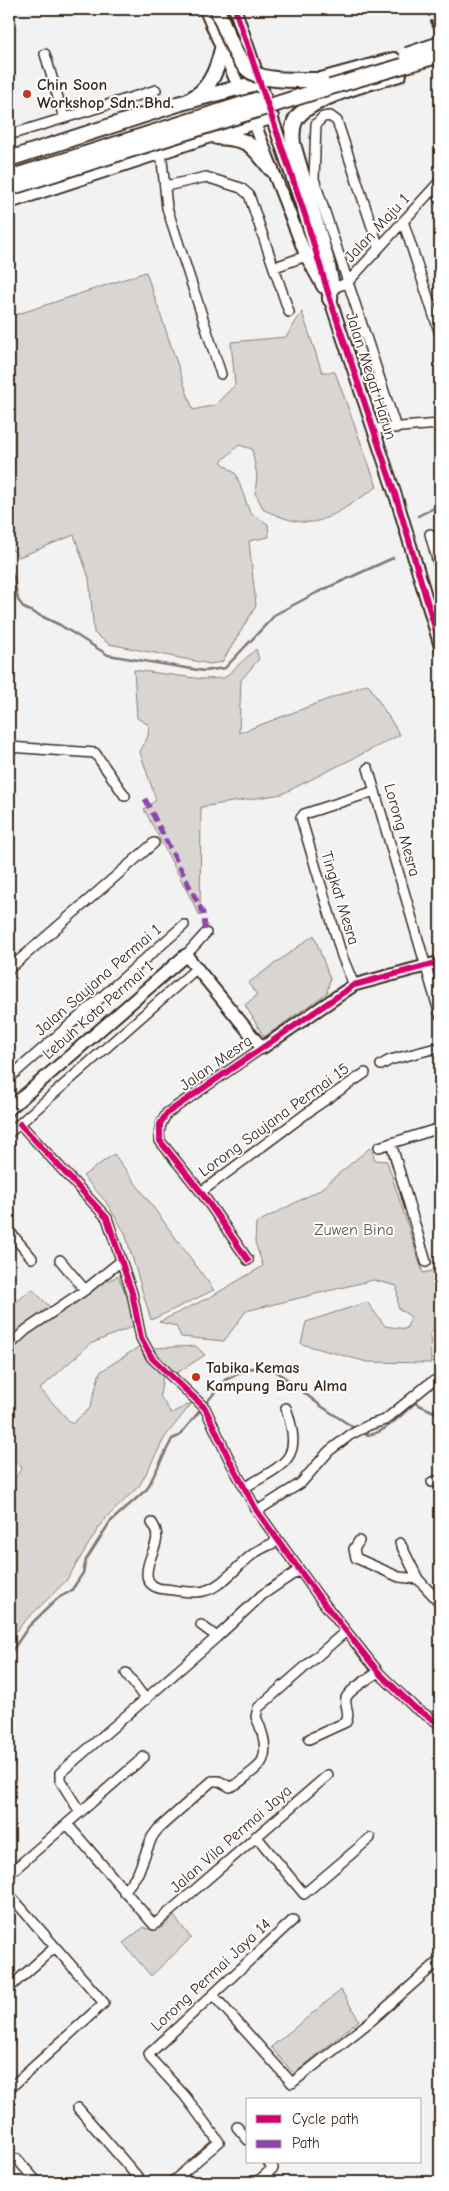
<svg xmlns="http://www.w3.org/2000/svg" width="449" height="2191" viewBox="0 0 449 2191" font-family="'Comic Neue',sans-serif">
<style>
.green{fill:#d8d5d2;stroke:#8a8078}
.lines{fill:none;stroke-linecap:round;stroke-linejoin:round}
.stream{stroke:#827770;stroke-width:2.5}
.minor-casing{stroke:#3b2a1e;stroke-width:12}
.tertiary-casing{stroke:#3b2a1e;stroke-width:15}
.primary-casing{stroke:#3b2a1e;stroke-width:18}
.minor{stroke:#fff;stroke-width:9}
.tertiary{stroke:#fff;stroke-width:11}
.primary{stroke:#fff;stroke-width:14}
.rail{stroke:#3b2a1e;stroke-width:2.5;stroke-dasharray:8 4;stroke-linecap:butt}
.primary-bridge-casing{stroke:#3b2a1e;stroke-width:18;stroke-linecap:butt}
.primary-bridge{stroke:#fff;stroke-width:14}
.quiet{stroke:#8e44ad;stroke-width:5;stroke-dasharray:10 5;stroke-linecap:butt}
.cycleway-casing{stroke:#fff;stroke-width:9}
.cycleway{stroke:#d6006c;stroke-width:6}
.poi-dot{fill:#c8321e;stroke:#fff;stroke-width:2}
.labels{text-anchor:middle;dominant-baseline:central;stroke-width:4;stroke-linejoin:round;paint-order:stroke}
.poi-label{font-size:16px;font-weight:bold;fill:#3b2a1e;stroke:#fff;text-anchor:start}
.street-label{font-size:16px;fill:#3b2a1e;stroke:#fff}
.park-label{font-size:16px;fill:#62554b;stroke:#fff}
</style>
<rect width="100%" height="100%" fill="#f3f2f2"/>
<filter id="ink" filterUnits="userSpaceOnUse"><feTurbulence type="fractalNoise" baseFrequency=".02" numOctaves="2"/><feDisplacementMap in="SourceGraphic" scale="10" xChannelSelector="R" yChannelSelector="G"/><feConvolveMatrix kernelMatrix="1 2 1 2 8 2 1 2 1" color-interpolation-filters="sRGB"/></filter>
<g filter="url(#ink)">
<path class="green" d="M 146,272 L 193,410 L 215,405 L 235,385 L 231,342 L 286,337 L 302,312 L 322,372 L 335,372 L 377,487 C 360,497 332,520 312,522 C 296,524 278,516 264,510 L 255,493 L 257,476 L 252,449 L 239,445 L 221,462 L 236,474 L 250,513 L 268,524 L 269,537 L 249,541 L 256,606 L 222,662 L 210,664 L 109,644 L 94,633 L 89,578 L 74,535 L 19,557 L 9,546 L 9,317 Z
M 256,649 L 259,659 L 241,680 L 239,733 L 368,684 L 400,735 L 282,794 L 201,807 L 200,916 L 144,809 L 156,800 L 140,752 L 148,736 L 149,725 L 137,718 L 134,670 L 203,679 L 224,678 Z
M 314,935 L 330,979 L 327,993 L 264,1037 L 245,1005 L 257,995 L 248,983 Z
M 371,1147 L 375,1160 L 387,1161 L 423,1273 L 440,1269 L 440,1328 L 430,1333 L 431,1363 L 367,1362 L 301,1344 L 306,1322 L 367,1302 L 385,1326 L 406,1329 L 411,1317 L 398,1308 L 397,1286 L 373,1280 L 246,1311 L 224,1341 L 181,1337 L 176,1326 L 159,1322 L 212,1296 L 263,1266 L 255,1242 L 256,1223 L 318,1191 Z
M 114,1154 L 214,1290 L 151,1320 L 125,1233 L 106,1202 L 83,1176 Z
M 118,1276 L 130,1303 L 134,1326 L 90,1344 L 40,1389 L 72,1424 L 90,1408 L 100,1372 L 140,1346 L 144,1357 L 163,1375 L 160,1396 L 171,1413 L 192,1403 L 165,1437 L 140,1485 L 103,1521 L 66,1581 L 22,1624 L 9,1641 L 9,1486 L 22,1468 L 9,1456 L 9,1308 L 32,1289 L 51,1308 Z
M 196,1346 L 205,1355 L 175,1374 L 153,1348 Z
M 174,1916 L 191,1938 L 151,1976 L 123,1943 L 144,1927 L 147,1929 L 161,1928 Z
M 341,1990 L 359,2020 L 294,2074 L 271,2047 Z"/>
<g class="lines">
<path class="stream" d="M 418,516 L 440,505
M 9,567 L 14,579 L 18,600 L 24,608 L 60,625 L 108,655 L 204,671 L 225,668 L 276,614 L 318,592 L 393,558
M 362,1433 C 377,1442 403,1413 415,1403 L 434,1412 L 440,1404
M 9,1655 L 29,1626 L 58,1598 L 71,1591 L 83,1573 L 86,1560 L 110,1522 L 147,1489 L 172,1439 L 179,1436 L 225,1380 L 251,1368 L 276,1371 L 321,1406 L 357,1430"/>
<g class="minor-casing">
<path id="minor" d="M 45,54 L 64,118
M 9,135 L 156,90
M 161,151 L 167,208 L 221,374
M 166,186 L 206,177 L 241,188 L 249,195 L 289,312
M 436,186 L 440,200
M 403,221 L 440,334
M 379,248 L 337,121 L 330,116 L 323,117 L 316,124 L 314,179 L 396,428
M 275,267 L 306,256
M 332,289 L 348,282 L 440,181
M 374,429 L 440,424
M 430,534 L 440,570
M 429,606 L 440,603
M 9,747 L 95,753 L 125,796
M 368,768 L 440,1015
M 186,955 L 206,933
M 9,969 L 154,843
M 354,985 L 342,956 L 301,818 L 304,814 L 375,791
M 381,1065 L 390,1060 L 440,1047
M 9,1078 L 184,925
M 20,1124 L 107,1218 L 132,1293 L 141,1338 L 152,1358 L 205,1408 L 230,1461 L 257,1511 L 319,1597 L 380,1674 L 415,1708 L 440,1724
M 9,1133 L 197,968
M 391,1143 L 426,1262
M 379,1147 L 440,1128
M 201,1192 L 315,1107 L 365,1073
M 9,1231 L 32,1258
M 60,1260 L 85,1290 L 121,1261
M 248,1260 L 201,1192 L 160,1141 C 158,1129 161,1123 167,1113 L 262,1048
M 9,1346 L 26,1330 L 85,1290
M 432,1482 L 440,1480
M 244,1488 C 285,1463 304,1461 286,1408
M 257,1511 L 301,1483 L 329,1451 L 350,1435 L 369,1425 L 385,1420 L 430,1383 L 440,1378
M 152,1523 C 165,1542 147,1553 147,1574 C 147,1584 156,1589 165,1589 C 177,1590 192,1594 204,1591 C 224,1586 239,1563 256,1552 C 262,1548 270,1545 277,1541
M 359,1541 L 354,1549 L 356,1558 L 399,1577 L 418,1579 L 440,1603
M 400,1543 L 418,1579
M 201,1625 L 217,1637 L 262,1595 L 299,1570
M 126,1673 L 146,1700
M 309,1739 L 346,1722 C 351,1713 344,1706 346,1698 C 349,1690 371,1677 378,1672
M 80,1812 L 60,1780 L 60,1773 L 217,1637
M 67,1824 L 154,1925 L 328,1775
M 256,1836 L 304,1894 L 370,1838
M 9,1874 L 144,1757
M 124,1892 L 138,1873 L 152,1837 L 158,1829 L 212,1781 L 219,1781 L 230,1787 C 237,1785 241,1781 247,1776 C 251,1772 258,1768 261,1763 C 269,1750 262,1730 256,1717 L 258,1708 L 346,1631
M 9,1894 L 104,2003 L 9,2089
M 9,1988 L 55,1947
M 213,1995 L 292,2083 L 372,2020 L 440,1960
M 78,2108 L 142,2182
M 237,2127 L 248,2140
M 17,2159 L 37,2182
M 172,2182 L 219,2142 L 185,2096 L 151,2059 L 149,2054 L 293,1920
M 257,2182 L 273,2168 L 268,2162"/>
</g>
<g class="tertiary-casing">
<path id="tertiary" d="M 205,9 L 254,122 L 306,256 L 323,287
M 235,9 L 305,215 L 330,299 L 397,500 L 440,645
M 9,1109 L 186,955 L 262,1048 L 354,985 L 440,962"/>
</g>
<g class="primary-casing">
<path id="primary" d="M 321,80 L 394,60
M 191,99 C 210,90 218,67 222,49
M 217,137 C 250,139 251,144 271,169
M 9,159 L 181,103 L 260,82
M 9,201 L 204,137 L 271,117
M 330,299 L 331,281 L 327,262 L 293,144 C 292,136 292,128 295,121 C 306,98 375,81 399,74"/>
</g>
<use href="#minor" class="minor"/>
<use href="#tertiary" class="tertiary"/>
<use href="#primary" class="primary"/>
<path class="rail" d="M 427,9 L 440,47"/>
<g class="primary-bridge-casing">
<path id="primary-bridge" d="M 217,9 C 246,81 243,80 321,80
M 407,55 L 440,44
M 9,178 L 256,100
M 9,188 L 324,89 L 440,55"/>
</g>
<use href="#primary-bridge" class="primary-bridge"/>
<path class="quiet" d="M 145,799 L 203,913 L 206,933"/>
<g class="cycleway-casing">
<path id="cycleway" d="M 235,9 L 305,215 L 330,299 L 397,500 L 440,645
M 20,1124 L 107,1218 L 132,1293 L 141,1338 L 152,1358 L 205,1408 L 230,1461 L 257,1511 L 319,1597 L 380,1674 L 415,1708 L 440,1724
M 248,1260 L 201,1192 L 160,1141 L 160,1124 L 167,1113 L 354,985 L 440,962"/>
</g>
<use href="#cycleway" class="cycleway"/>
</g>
</g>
<g class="poi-dot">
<circle cx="27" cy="94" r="5"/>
<circle cx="196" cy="1377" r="5"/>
</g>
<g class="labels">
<g class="poi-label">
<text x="37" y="85">Chin Soon<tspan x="37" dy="18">Workshop Sdn. Bhd.</tspan></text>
<text x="206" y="1368">Tabika Kemas<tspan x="206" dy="18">Kampung Baru Alma</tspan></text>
</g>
<g class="street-label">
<text transform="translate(377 228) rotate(-47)">Jalan Maju 1</text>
<text transform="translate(371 376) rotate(72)">Jalan Megat Harun</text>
<text transform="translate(402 830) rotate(74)">Lorong Mesra</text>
<text transform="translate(340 898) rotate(73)">Tingkat Mesra</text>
<text transform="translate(98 980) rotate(-41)">Jalan Saujana Permai 1</text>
<text transform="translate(98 1010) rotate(-41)">Lebuh Kota Permai 1</text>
<text transform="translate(216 1063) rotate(-35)">Jalan Mesra</text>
<text transform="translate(274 1120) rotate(-36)">Lorong Saujana Permai 15</text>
<text transform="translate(231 1839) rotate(-41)">Jalan Vila Permai Jaya</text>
<text transform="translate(211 1975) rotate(-43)">Lorong Permai Jaya 14</text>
</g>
<g class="park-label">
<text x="354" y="1230">Zuwen Bina</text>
</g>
</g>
<rect width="449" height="2191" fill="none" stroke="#fff" stroke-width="30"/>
<rect x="15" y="15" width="419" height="2161" fill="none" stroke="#3b2a1e" stroke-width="2" filter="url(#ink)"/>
<rect x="246" y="2098" width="175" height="65" fill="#ffffff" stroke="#b1aaa5"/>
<rect x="256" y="2115" width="25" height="8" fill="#d6006c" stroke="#b1aaa5"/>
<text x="292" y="2124" font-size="15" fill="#3b2a1e">Cycle path</text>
<rect x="256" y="2140" width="25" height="8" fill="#8e44ad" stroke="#b1aaa5"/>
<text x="292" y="2148" font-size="15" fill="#3b2a1e">Path</text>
</svg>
